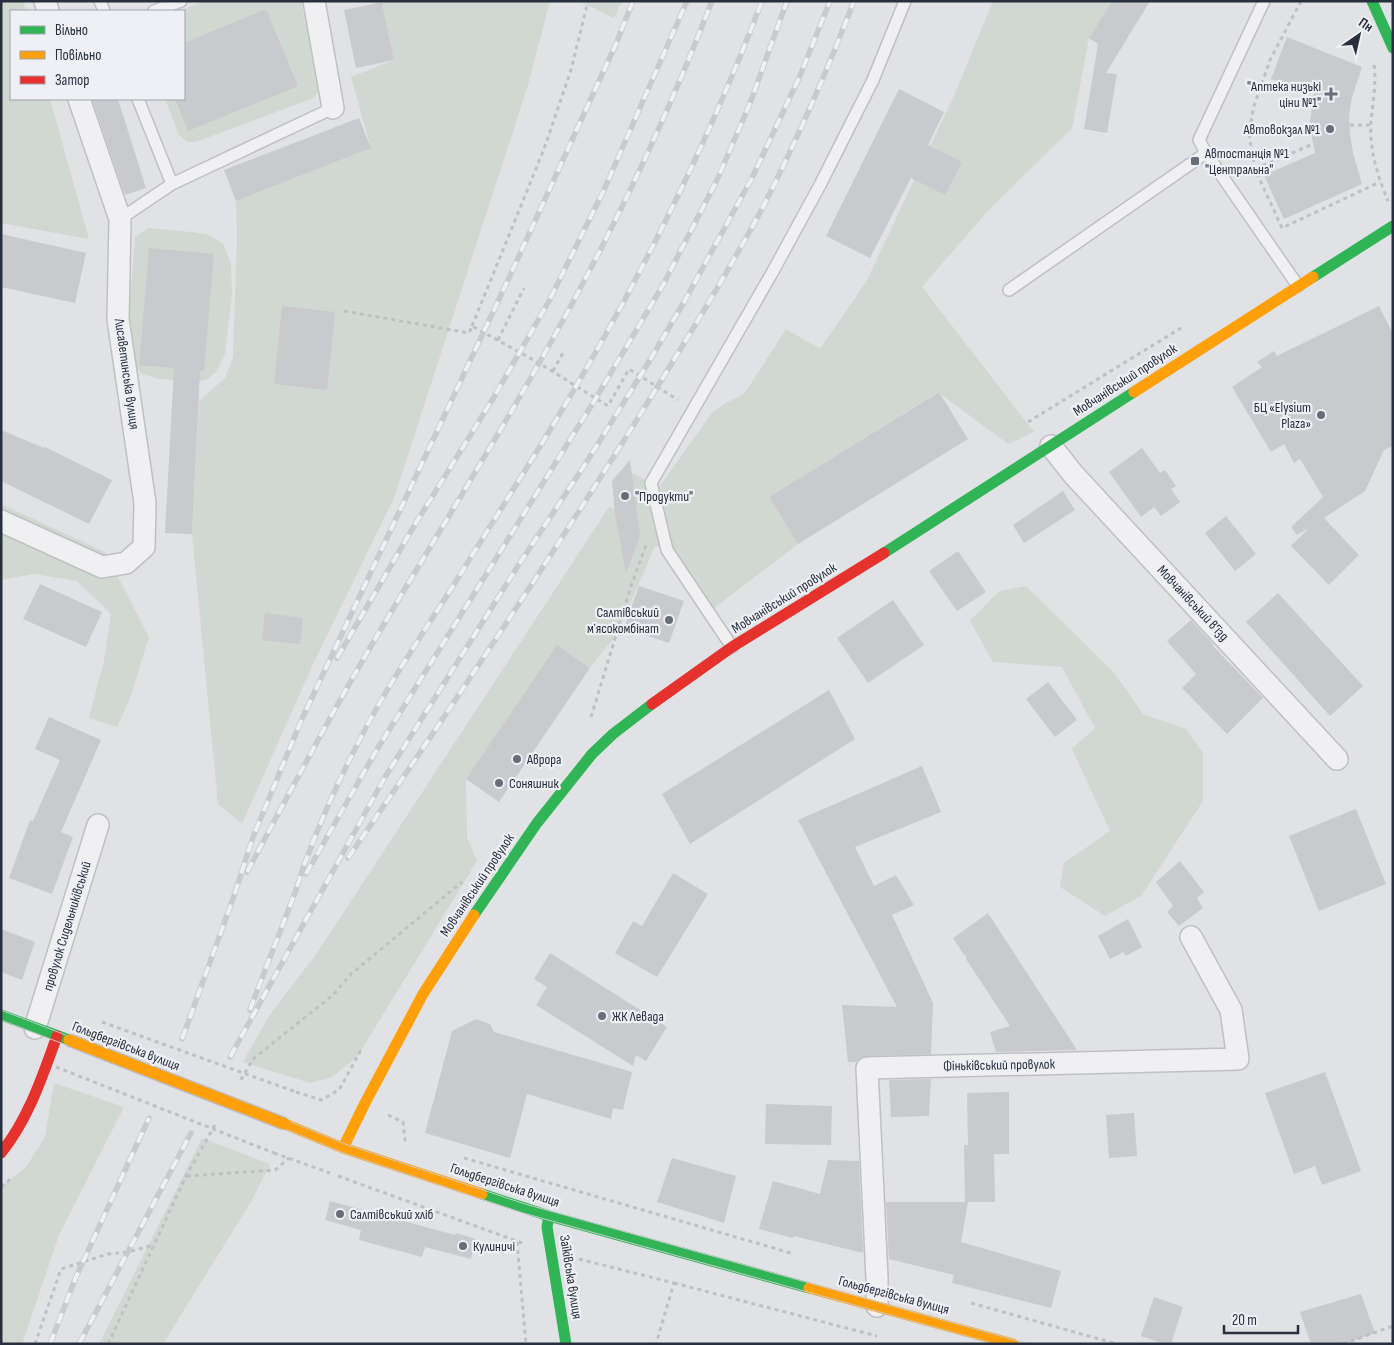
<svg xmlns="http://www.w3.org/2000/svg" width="1394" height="1345" viewBox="0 0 1394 1345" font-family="'Sofia Sans Condensed',sans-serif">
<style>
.green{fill:#d0d8d1}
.building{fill:#c8cacd}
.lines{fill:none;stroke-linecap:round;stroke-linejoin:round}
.lane-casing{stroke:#bec0c3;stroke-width:14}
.street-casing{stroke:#bec0c3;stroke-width:24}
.path{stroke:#bfc0c6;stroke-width:3;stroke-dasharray:4 4;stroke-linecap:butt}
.lane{stroke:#f0f0f2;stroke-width:11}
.street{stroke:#f0f0f2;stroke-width:21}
.fast{stroke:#30b455;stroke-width:11}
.slow{stroke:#ff9f0a;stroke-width:11}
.jam{stroke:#e5322d;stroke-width:11}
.tram{stroke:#c9cacd;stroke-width:1}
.rail-casing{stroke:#c9cacd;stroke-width:5.5}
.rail{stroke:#eef0f5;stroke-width:4;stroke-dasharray:11;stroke-linecap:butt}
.slow-bridge-casing{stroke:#bcbfc3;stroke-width:14;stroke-linecap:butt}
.path-bridge{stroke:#bfc0c6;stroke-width:3;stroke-dasharray:4 4;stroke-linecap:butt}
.slow-bridge{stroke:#ff9f0a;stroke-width:11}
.poi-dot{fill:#686e78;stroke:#eef0f5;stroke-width:2}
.labels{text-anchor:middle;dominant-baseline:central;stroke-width:4.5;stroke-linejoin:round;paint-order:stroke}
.poi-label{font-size:14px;fill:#282f3d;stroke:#eef0f5;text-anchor:start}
.street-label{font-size:14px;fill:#282f3d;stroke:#eef0f5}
</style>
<rect width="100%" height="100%" fill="#e0e2e5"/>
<path class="green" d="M 1,1 L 23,1 L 26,11 L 11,11 L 11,99 L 50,99 L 89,239 L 1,223 Z
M 204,1 L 301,1 L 319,87 L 318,92 L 313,98 L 196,142 L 187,142 L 179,135 L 165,99 L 184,99 L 184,11 L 179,11 Z
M 382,1 L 550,1 L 528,85 L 394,498 L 314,662 L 242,824 L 218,804 L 192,534 L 199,401 L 225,378 L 233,357 L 237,237 L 236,201 L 371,148 L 351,77 L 394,60 Z
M 578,1 L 622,1 L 614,18 Z
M 993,1 L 1112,1 L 1089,38 L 1072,128 L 985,214 L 922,287 L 1034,432 L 1008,444 L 938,392 L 769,497 L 798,544 L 709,612 L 667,550 L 655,546 L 617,634 L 590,668 L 558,646 L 466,779 L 467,837 L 477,861 L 357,1057 L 332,1077 L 310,1083 L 243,1062 L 269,1016 L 317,953 L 609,507 L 615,509 L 632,473 L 651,483 L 654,494 L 712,413 L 724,404 L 745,393 L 786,329 L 820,349 L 866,282 L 954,96 Z
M 148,228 L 191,232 L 209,235 L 223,244 L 231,263 L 232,295 L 225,354 L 216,372 L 206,380 L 188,381 L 158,379 L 141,373 L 134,365 L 128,344 L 130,301 L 135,237 Z
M 1,504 L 105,552 L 149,637 L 129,701 L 117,727 L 89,718 L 104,661 L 111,614 L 77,581 L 34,574 L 1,580 Z
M 1026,586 L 1116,675 L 1143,714 L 1186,729 L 1203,753 L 1203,801 L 1141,896 L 1105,916 L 1060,887 L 1064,863 L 1110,831 L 1072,749 L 1095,728 L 1062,667 L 993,662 L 970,621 L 999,591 Z
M 54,1083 L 124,1107 L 59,1235 L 22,1344 L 1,1344 L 1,1187 L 26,1167 L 45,1137 Z
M 202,1138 L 270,1164 L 252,1200 L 163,1344 L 99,1344 Z"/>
<path class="building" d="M 1112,1 L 1150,1 L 1106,73 L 1117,74 L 1107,133 L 1084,129 L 1098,44 L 1089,38 Z
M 382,2 L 394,60 L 356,68 L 344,10 Z
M 266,9 L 298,86 L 188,131 L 175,99 L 184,99 L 184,43 Z
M 1287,37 L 1362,67 L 1352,97 L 1349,116 L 1350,134 L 1353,153 L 1362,184 L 1284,219 L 1264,175 L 1315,153 L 1311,133 L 1310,122 L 1314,93 L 1271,79 Z
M 899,89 L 944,112 L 928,145 L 962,162 L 945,195 L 911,178 L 870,258 L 826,236 Z
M 92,99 L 118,99 L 146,188 L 125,195 Z
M 359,118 L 371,148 L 236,201 L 224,170 Z
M 1,234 L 86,253 L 75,303 L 1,287 Z
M 149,248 L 214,254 L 204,371 L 200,371 L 192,534 L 165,533 L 174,368 L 139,365 Z
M 282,306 L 335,312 L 327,390 L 274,384 Z
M 1379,306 L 1393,334 L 1393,446 L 1384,450 L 1365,491 L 1324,518 L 1359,555 L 1329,585 L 1291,546 L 1309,528 L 1297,535 L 1291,527 L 1323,497 L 1300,459 L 1294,463 L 1284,444 L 1271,452 L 1232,387 L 1262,367 L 1257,362 L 1274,351 L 1277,356 Z
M 939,392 L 968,439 L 798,544 L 769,497 Z
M 1,430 L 44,448 L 45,447 L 112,480 L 89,524 L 1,481 Z
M 1142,448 L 1160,473 L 1165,470 L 1176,486 L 1171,489 L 1180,502 L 1161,516 L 1154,507 L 1141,517 L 1109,472 Z
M 630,460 L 640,536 L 626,573 L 615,514 L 612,481 Z
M 1063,491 L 1075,510 L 1024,543 L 1013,525 Z
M 1226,516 L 1256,554 L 1235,571 L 1205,533 Z
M 958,551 L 986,592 L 957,611 L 929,571 Z
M 40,584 L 102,612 L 86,647 L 23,619 Z
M 639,586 L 684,601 L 669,643 L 624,628 Z
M 1278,593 L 1363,686 L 1330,716 L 1246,622 Z
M 893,600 L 924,645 L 868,683 L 837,638 Z
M 265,613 L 303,618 L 300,644 L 262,640 Z
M 1191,620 L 1214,645 L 1213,646 L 1263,698 L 1227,734 L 1182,688 L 1196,674 L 1167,641 Z
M 557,645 L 590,668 L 499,802 L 466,779 Z
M 1048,682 L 1077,720 L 1055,737 L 1026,699 Z
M 829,690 L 855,739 L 690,844 L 662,794 Z
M 49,717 L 101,740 L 61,832 L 73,837 L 52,894 L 9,878 L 30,820 L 33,821 L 60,760 L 35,749 Z
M 922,766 L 941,812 L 855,847 L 874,886 L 896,875 L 914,905 L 892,915 L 933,1003 L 931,1054 L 867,1056 L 861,1057 L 856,1062 L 848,1062 L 842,1005 L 897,1007 L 798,820 Z
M 1356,809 L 1386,884 L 1319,911 L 1289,836 Z
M 1180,861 L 1204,892 L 1197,898 L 1203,908 L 1179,926 L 1167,912 L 1173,906 L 1156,882 Z
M 673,873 L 708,894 L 657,977 L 615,953 L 633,921 L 642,926 Z
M 988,913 L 1077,1050 L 996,1052 L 990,1032 L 1010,1026 L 966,959 L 966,955 L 964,955 L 953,938 Z
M 1128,919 L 1142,947 L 1126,956 L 1123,952 L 1110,959 L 1098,936 Z
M 1,929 L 35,942 L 22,980 L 1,972 Z
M 550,953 L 667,1027 L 646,1061 L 636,1055 L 633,1066 L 536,1005 L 547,987 L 534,979 Z
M 476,1019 L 490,1024 L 494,1032 L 632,1072 L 623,1110 L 613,1108 L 611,1119 L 527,1094 L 510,1158 L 425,1133 L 452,1031 Z
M 1325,1072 L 1361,1171 L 1322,1185 L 1315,1166 L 1294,1174 L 1265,1093 Z
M 931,1079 L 929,1116 L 891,1117 L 889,1080 Z
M 1009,1092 L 1009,1154 L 994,1154 L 995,1202 L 968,1202 L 961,1242 L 1061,1271 L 1051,1308 L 952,1283 L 954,1275 L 889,1259 L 886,1202 L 965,1202 L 964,1145 L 968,1145 L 967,1093 Z
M 766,1104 L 832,1106 L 831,1145 L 765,1144 Z
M 1134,1113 L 1137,1156 L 1109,1158 L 1106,1115 Z
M 672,1158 L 736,1176 L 724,1223 L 657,1202 Z
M 828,1160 L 859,1161 L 863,1253 L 794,1236 L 793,1238 L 759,1229 L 773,1181 L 820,1194 Z
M 330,1201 L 455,1235 L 456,1233 L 476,1239 L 471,1259 L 425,1247 L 422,1257 L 359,1240 L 361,1230 L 325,1220 Z
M 1361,1294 L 1375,1333 L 1343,1344 L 1311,1344 L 1300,1312 Z
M 1154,1297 L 1183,1307 L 1171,1344 L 1165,1344 L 1141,1336 Z"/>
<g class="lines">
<g class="lane-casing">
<path id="lane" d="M 100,1 L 104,11
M 1264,1 L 1199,140 L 1206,153 L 1298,286
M 154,11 L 181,1
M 138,99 L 172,184
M 120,219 L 172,184 L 333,108
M 1009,290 L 1206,153
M 732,647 L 667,550 L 651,483 L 772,273 L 820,185 L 873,80 L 905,1"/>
</g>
<g class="street-casing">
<path id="street" d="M 45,1 L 48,11
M 314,1 L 333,108
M 1051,446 L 1073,474 L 1337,759
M 1,521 L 102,567 L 126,563 L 144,547 L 145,503 L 118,319 L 120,219 L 79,99
M 35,1028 L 98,825
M 877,1306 L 877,1278 L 867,1068 L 1238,1059 L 1231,1010 L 1191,937"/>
</g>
<path class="path" d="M 1301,1 L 1270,60 L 1253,109 L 1249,135 L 1255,169 L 1282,228 L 1380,182
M 1374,65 C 1377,84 1372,104 1371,123 C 1369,149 1378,177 1388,201
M 1350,125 L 1370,125
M 1255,169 L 1313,144
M 344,311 L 469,333 L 472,326 L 539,363 L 608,406 L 629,369 L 678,400
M 472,326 L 544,149 L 571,70 L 588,1
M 498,340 L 524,288
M 553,371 L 564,351
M 1028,422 L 1181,328
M 591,717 L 631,586 L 646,545
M 241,1080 L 253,1059 L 333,995 L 351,974 L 462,882
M 296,1092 L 321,1100 L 339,1090 L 361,1050
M 388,1115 L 403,1122 L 405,1140 L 408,1140
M 274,1153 L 330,1173
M 464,1158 L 794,1254
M 187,1176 L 275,1170 L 289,1158
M 338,1176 L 525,1244
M 1,1187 L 13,1177
M 517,1242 L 526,1344
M 579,1259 L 674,1283 L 656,1344
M 674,1283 L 877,1336
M 971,1303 L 1117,1344
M 35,1344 L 61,1269 L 108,1254 L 128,1252 L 154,1245
M 108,1344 L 186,1176 L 215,1125
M 1343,1344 L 1393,1326"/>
<use href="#lane" class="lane"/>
<use href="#street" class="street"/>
<path class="fast" d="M 1372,1 L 1393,48
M 1313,277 L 1393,226
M 884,553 L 1134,392
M 474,915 L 537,823 L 592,754 L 613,734 L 652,704
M 1,1015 L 69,1040
M 482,1194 L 549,1216 L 809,1288
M 549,1216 L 547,1227 L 566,1344"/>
<path class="slow" d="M 1134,392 L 1313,277
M 285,1124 L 343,1148 L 482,1194
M 343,1148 L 365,1103 L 423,994 L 474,915
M 809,1288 L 1013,1344"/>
<path class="jam" d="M 652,704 L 732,647 L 884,553
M 1,1153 C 29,1118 42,1077 57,1036"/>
<path class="tram" d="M 1,1010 L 286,1120 L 345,1144 L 525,1204 L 1029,1344
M 1,1020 L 283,1128 L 341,1152 L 523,1213 L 995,1344"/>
<g class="rail-casing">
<path id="rail" d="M 337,658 L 414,526 L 494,397 L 549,301 L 603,192 L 687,1
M 348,858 C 434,733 519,606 600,478 C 636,422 671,365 706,307 C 725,275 745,241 763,207 C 797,140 827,72 854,1
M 247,872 C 291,790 334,708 381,629 C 438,533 497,439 551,342 C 612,233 667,118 712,1
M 306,874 L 376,751 L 596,398 L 663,285 L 717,180 L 749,106 L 787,1
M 250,1010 C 264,972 279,935 293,898 C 298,886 301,872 306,860 C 320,823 336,786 354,751 C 381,696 415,645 448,594 C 480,543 512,491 544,440 C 629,301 704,154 762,1
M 182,1039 L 233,899 L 253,837 L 301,721 L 508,280 L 616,44 L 633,1
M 230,1057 L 385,777 L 516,569 L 586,463 L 647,365 L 684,302 L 752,178 L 799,78 L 830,1
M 50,1344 L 76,1277 L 149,1118
M 79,1344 L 191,1133"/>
</g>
<use href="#rail" class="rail"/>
<g class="slow-bridge-casing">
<path id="slow-bridge" d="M 69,1040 L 285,1124"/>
</g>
<path class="path-bridge" d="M 102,1022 L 296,1092
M 56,1067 L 274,1153"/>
<use href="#slow-bridge" class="slow-bridge"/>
</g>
<g class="poi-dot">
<path d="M1328.5 86.5h5v5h5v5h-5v5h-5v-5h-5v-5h5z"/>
<circle cx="1330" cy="129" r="5"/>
<rect x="1190" y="156" width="10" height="10" rx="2.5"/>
<circle cx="1321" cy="415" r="5"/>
<circle cx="625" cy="496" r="5"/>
<circle cx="669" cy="620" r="5"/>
<circle cx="517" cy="759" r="5"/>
<circle cx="499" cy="783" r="5"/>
<circle cx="602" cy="1016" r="5"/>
<circle cx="340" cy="1214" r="5"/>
<circle cx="463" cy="1246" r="5"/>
</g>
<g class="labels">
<g class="poi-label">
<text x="1321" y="86" text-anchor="end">"Аптека низькі<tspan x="1321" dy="16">ціни №1"</tspan></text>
<text x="1320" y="129" text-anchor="end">Автовокзал №1</text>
<text x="1205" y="153">Автостанція №1<tspan x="1205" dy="16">"Центральна"</tspan></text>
<text x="1311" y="407" text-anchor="end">БЦ «Elysium<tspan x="1311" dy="16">Plaza»</tspan></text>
<text x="635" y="496">"Продукти"</text>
<text x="659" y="612" text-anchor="end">Салтівський<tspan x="659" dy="16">мʼясокомбінат</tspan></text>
<text x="527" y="759">Аврора</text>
<text x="509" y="783">Соняшник</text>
<text x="612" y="1016">ЖК Левада</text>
<text x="350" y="1214">Салтівський хліб</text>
<text x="473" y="1246">Кулиничі</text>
</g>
<g class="street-label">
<text transform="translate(127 374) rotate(82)">Лисаветинська вулиця</text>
<text transform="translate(1125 380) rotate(-33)">Мовчанівський провулок</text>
<text transform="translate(784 598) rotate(-32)">Мовчанівський провулок</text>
<text transform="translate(1193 603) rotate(47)">Мовчанівський в’їзд</text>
<text transform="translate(477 885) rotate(-56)">Мовчанівський провулок</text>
<text transform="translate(67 926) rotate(-73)">провулок Сидельниківський</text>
<text transform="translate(126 1046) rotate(21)">Гольдбергівська вулиця</text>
<text transform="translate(999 1065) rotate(-1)">Фіньківський провулок</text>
<text transform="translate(505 1185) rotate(18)">Гольдбергівська вулиця</text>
<text transform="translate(571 1277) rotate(81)">Заїківська вулиця</text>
<text transform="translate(894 1295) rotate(15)">Гольдбергівська вулиця</text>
</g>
</g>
<rect width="1394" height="1345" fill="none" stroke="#282f3d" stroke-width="5"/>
<rect x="10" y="10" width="175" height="90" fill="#eef0f5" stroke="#9fa3ab"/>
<rect x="20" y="26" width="25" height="8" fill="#30b455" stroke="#9fa3ab"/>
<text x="55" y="35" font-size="15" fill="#282f3d">Вільно</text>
<rect x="20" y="51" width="25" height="8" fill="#ff9f0a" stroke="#9fa3ab"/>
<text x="55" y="60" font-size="15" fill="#282f3d">Повільно</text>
<rect x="20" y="76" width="25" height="8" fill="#e5322d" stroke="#9fa3ab"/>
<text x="55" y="85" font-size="15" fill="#282f3d">Затор</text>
<g transform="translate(1359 35) rotate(34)" stroke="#eef0f5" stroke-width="4" paint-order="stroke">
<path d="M0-4L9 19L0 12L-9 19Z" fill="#282f3d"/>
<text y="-8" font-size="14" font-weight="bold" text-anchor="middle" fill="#282f3d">Пн</text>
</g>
<path d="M1224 1325v8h74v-8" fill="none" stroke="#282f3d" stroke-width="2.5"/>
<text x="1232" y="1325" font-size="15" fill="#282f3d" stroke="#eef0f5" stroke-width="4" paint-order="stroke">20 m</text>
</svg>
